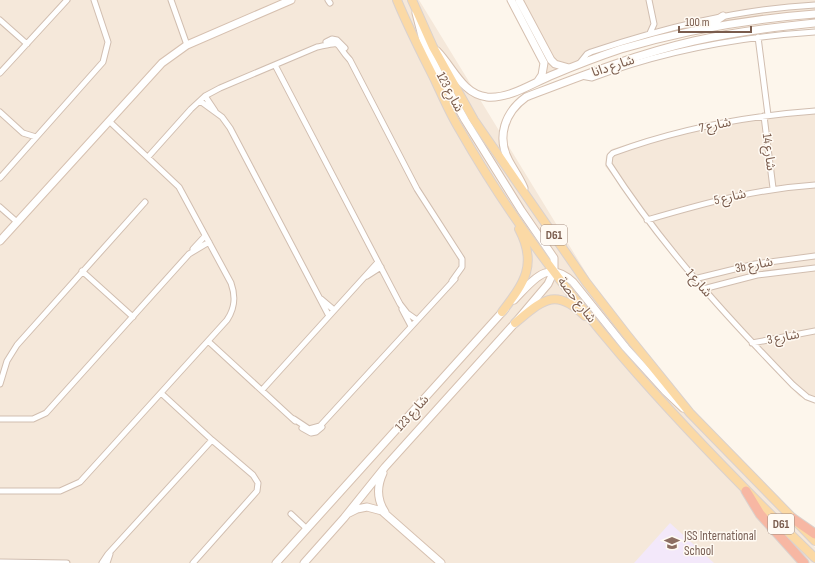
<svg xmlns="http://www.w3.org/2000/svg" width="815" height="563" viewBox="0 0 815 563" font-family="'Sofia Sans Condensed','Noto Sans Arabic',sans-serif">
<style>
.residential{fill:#f5e8da}
.education{fill:#f3e8fa}
.lines{fill:none;stroke-linecap:round;stroke-linejoin:round}
.street-casing{stroke:#d1beb0;stroke-width:7}
.secondary-casing{stroke:#d6c0b0;stroke-width:9}
.primary-casing{stroke:#dad1cd;stroke-width:10}
.highway-casing{stroke:#dad1cd;stroke-width:11}
.street{stroke:#fff;stroke-width:5}
.secondary{stroke:#fff;stroke-width:7}
.primary{stroke:#fbd9a5;stroke-width:8}
.highway{stroke:#f7b7a3;stroke-width:9}
.labels{text-anchor:middle;dominant-baseline:central;stroke-width:3;stroke-linejoin:round;paint-order:stroke}
.shield{fill:#fffaf3;stroke:#a28b7f;stroke-width:1}
.shield-label{font-size:12px;font-weight:bold;fill:#7a5c4d}
.street-label{font-size:13px;fill:#7a5c4d;stroke:#fffaf3}
.education-label{font-size:13px;fill:#785e54;stroke:#fffaf3;text-anchor:start}
</style>
<rect width="100%" height="100%" fill="#fdf6ec"/>
<path class="residential" d="M 0,0 L 419,0 L 648,374 L 737,468 L 815,547 L 815,563 L 0,563 Z
M 509,0 L 815,0 L 815,13 L 699,28 L 535,80 L 540,72 L 540,58 Z
M 815,111 L 815,403 L 799,396 L 760,355 L 692,276 L 605,166 L 606,156 L 612,149 L 647,138 L 785,112 Z"/>
<path class="education" d="M 670,523 L 714,563 L 634,563 Z"/>
<g class="lines">
<g class="street-casing">
<path id="street" d="M 171,0 L 187,45
M 328,0 L 330,3
M 649,0 L 654,24 L 650,33
M 0,20 L 27,44
M 758,37 L 768,115
M 326,42 L 332,39 L 337,40 L 345,48
M 579,64 L 587,54 L 591,52 C 664,28 738,9 815,5
M 275,65 L 400,304 L 407,313 L 417,320
M 0,73 L 67,0
M 581,76 L 592,78 C 663,51 739,37 815,32
M 205,96 L 215,111
M 200,101 L 222,117 L 230,128 L 329,316
M 815,111 C 746,116 678,129 613,153 L 610,156 L 609,164 C 661,245 726,316 793,385 L 807,397 L 815,400
M 0,112 L 23,133 L 36,137
M 764,116 L 773,188
M 148,157 L 191,109 L 205,96 L 220,88 L 317,47 C 345,41 333,42 350,60 L 417,189 L 462,259 L 462,267 L 452,281
M 0,178 L 103,62 L 108,42 L 94,0
M 0,207 L 17,222
M 647,220 C 705,203 755,189 815,185
M 193,249 L 205,236
M 82,271 L 133,317
M 367,276 L 381,267
M 694,279 L 755,264 L 815,256
M 703,289 L 757,275 L 815,268
M 321,299 L 334,310
M 402,309 L 411,326
M 208,341 L 295,421
M 752,343 L 815,331
M 0,384 L 7,361 L 17,345 L 145,202
M 262,390 L 378,262
M 161,393 L 212,440 L 253,475 L 258,483 L 257,491 L 193,563
M 0,419 L 33,419 L 46,413 L 189,254 L 209,242
M 294,419 L 309,429 L 320,426 L 455,279
M 302,428 L 311,433 L 316,432 L 322,427
M 0,491 L 60,491 L 80,482 L 227,320 C 235,308 236,297 231,283 L 179,187 L 109,121
M 291,514 L 307,529
M 0,562 L 67,563
M 102,563 L 108,554 L 212,440
M 107,563 L 110,554"/>
</g>
<g class="secondary-casing">
<path id="secondary" d="M 511,0 L 544,63 L 542,75 L 538,81
M 519,0 L 551,60 L 555,64 L 569,68
M 707,27 L 723,16
M 437,51 C 453,67 462,94 487,97 C 509,99 531,84 550,76 C 574,66 597,57 621,49 C 684,30 750,19 815,14
M 524,188 C 520,178 514,170 509,161 C 496,137 505,112 526,97 C 581,76 637,54 694,41 C 734,32 774,27 815,23
M 0,241 L 162,63 L 187,45 L 291,0
M 514,300 C 533,281 547,258 573,282 L 626,348 L 665,391 L 683,408
M 383,473 C 377,486 377,500 385,512
M 349,513 L 357,509 L 367,507 L 382,511 L 441,563
M 276,563 L 505,309
M 304,563 L 344,518 L 385,467 L 515,323 L 548,284 L 554,271 L 554,258 L 521,210 L 465,120 L 438,72 L 423,40 L 416,13"/>
</g>
<g class="primary-casing">
<path id="primary" d="M 397,0 C 408,27 422,54 435,80 C 443,97 450,114 460,130 C 552,292 682,429 815,558
M 412,0 L 433,47 L 474,120 L 586,282 L 627,335 L 690,413 L 815,541
M 502,312 C 524,283 538,265 519,229
M 515,323 C 542,301 555,286 585,316"/>
</g>
<g class="highway-casing">
<path id="highway" d="M 746,491 L 760,514 L 804,563
M 792,518 L 815,534"/>
</g>
<use href="#street" class="street"/>
<use href="#secondary" class="secondary"/>
<use href="#primary" class="primary"/>
<use href="#highway" class="highway"/>
</g>
<defs>
<g id="school-bare" transform="scale(1.2)"><path d="M0-5L7-2L0 1L-7-2ZM-4 1L0 2.5L4 1V4Q0 6-4 4Z" fill="#8d6e63" stroke="#fffaf3" stroke-width="2.5" paint-order="stroke"/></g>
</defs>
<g fill-rule="evenodd">
<use href="#school-bare" x="672" y="543"/>
</g>
<g class="labels">
<g class="shield">
<rect x="541" y="225" width="26" height="20" rx="3"/>
<rect x="768" y="514" width="26" height="20" rx="3"/>
</g>
<g class="shield-label">
<text x="554" y="235">D61</text>
<text x="781" y="524">D61</text>
</g>
<g class="street-label">
<text transform="translate(613 66) rotate(-18)">شارع دانا</text>
<text transform="translate(450 92) rotate(62)">شارع 123</text>
<text transform="translate(715 125) rotate(-12)">شارع 7</text>
<text transform="translate(769 152) rotate(83)">شارع 14</text>
<text transform="translate(730 197) rotate(-13)">شارع 5</text>
<text transform="translate(754 265) rotate(-11)">3b شارع</text>
<text transform="translate(699 283) rotate(49)">شارع 1</text>
<text transform="translate(577 300) rotate(52)">شارع حصة</text>
<text transform="translate(783 337) rotate(-11)">شارع 3</text>
<text transform="translate(412 413) rotate(-48)">شارع 123</text>
</g>
<g class="education-label">
<text x="684" y="536">JSS International<tspan x="684" dy="15">School</tspan></text>
</g>
</g>
<path d="M679 26v6h72v-6" fill="none" stroke="#7a5c4d" stroke-width="2"/>
<text x="685" y="26" font-size="12" fill="#7a5c4d" stroke="#fffaf3" stroke-width="3" paint-order="stroke">100 m</text>
</svg>
